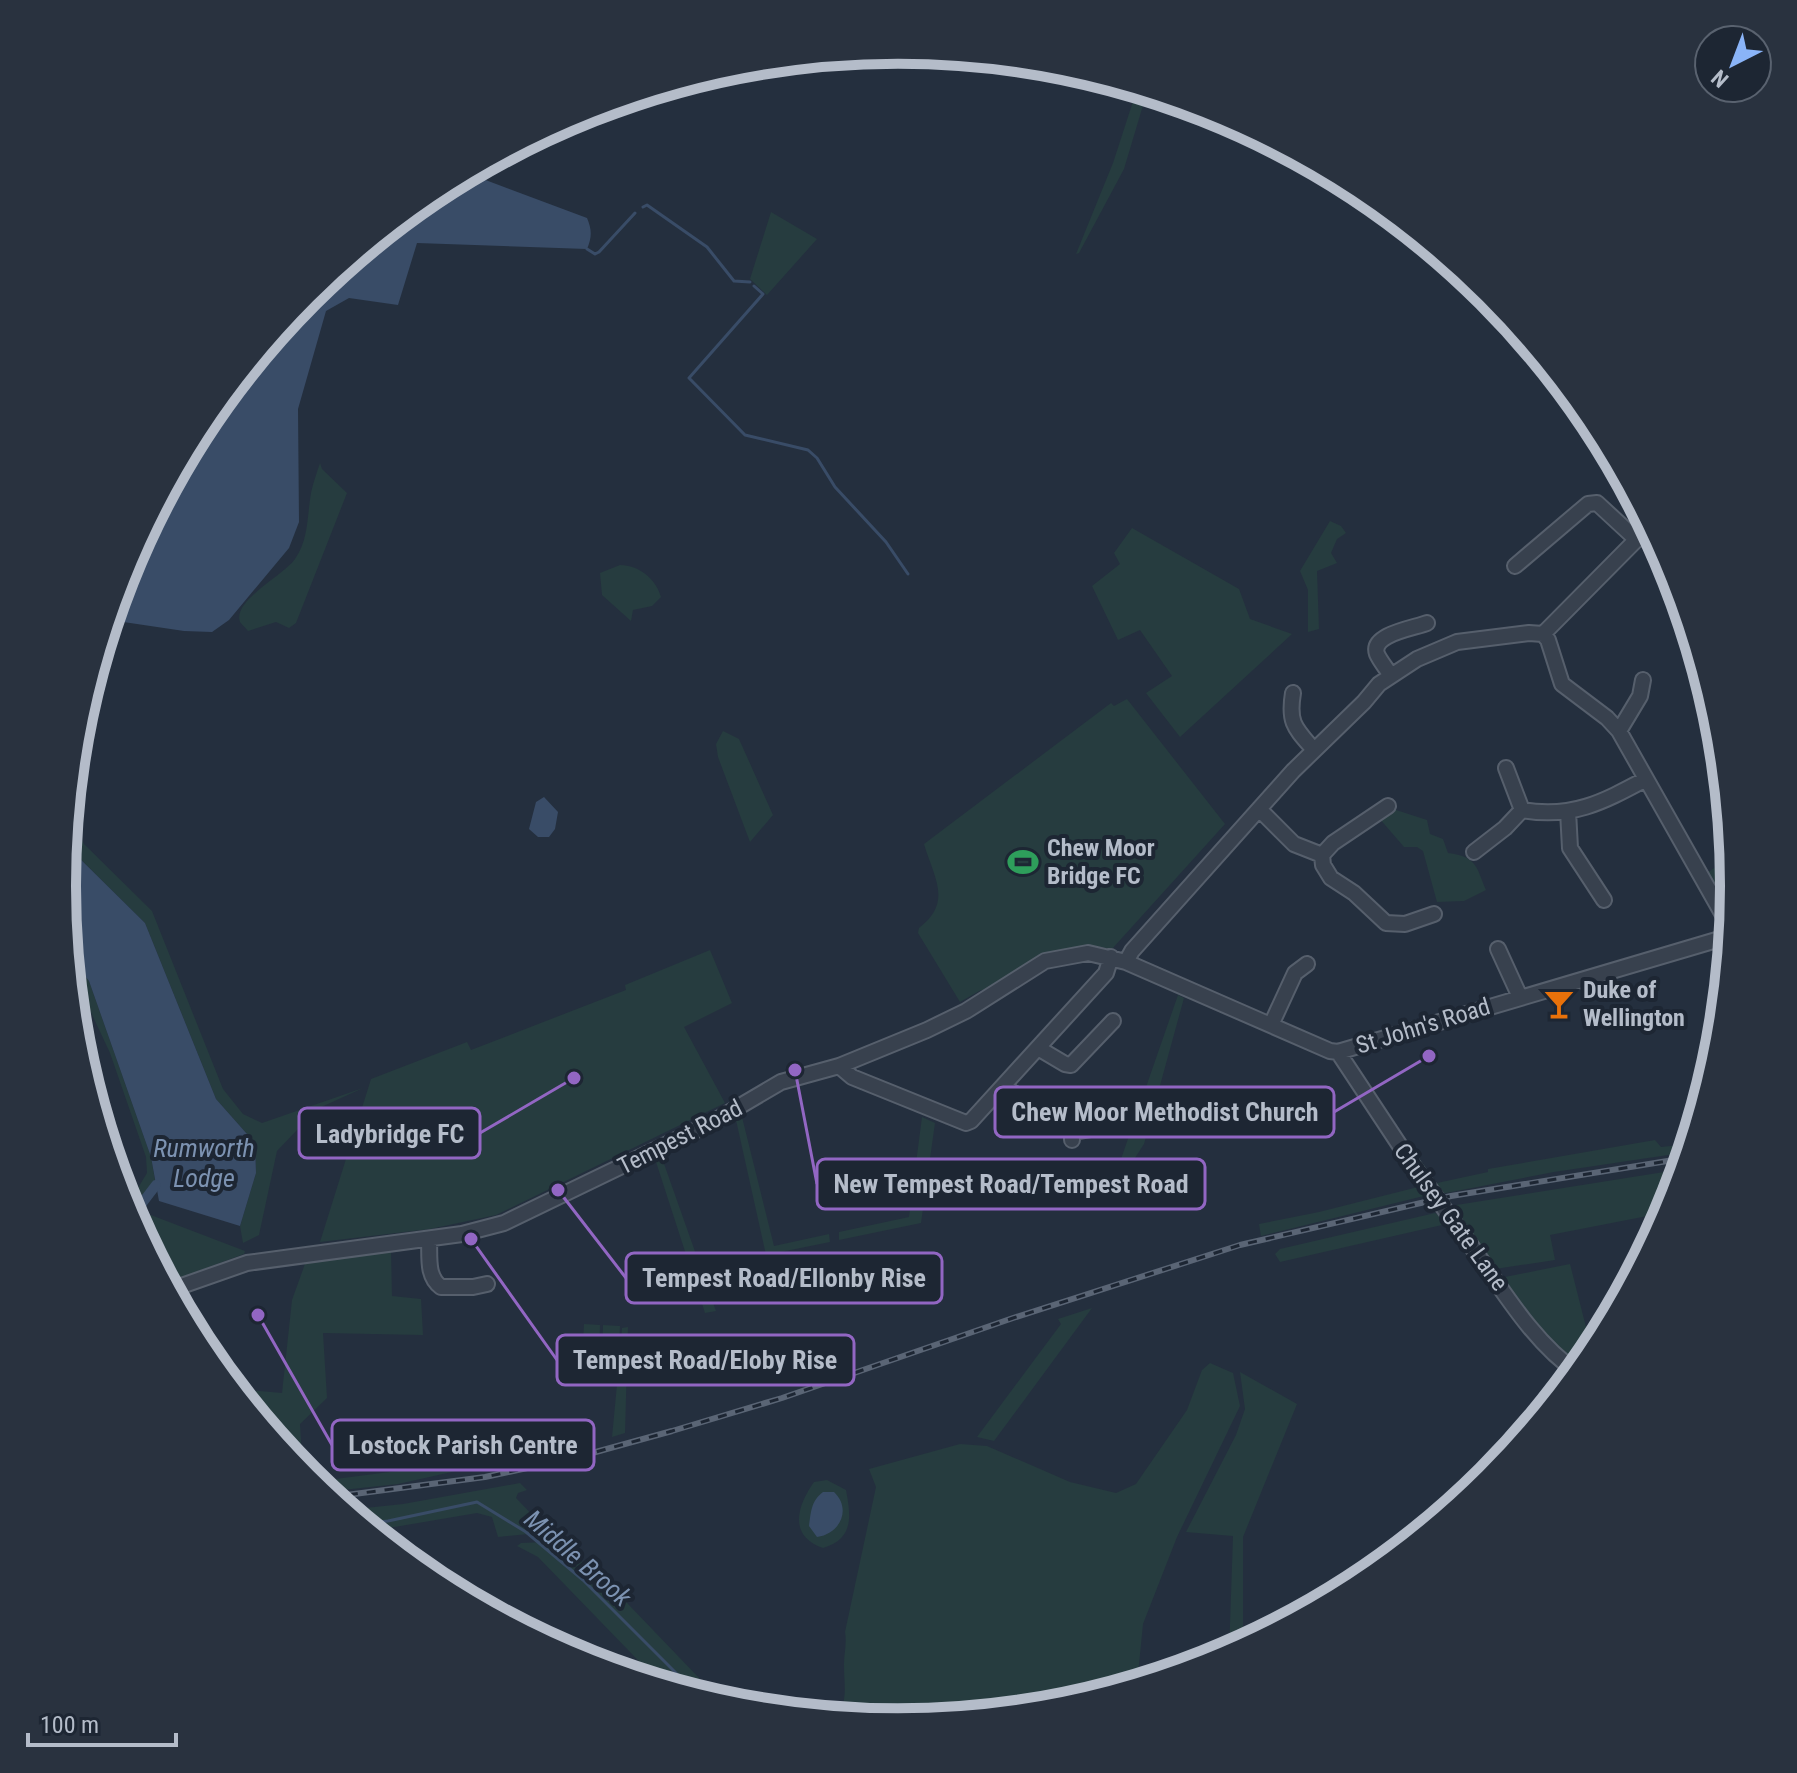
<svg xmlns="http://www.w3.org/2000/svg" width="1797" height="1773" viewBox="0 0 1797 1773" font-family="'Roboto Condensed',sans-serif">
<style>
.green{fill:#263c3f}
.water{fill:#394c67}
.lines{fill:none;stroke-linecap:round;stroke-linejoin:round}
.stream{stroke:#394c67;stroke-width:3}
.canal{stroke:#394c67;stroke-width:10}
.minor-casing{stroke:#565f6c;stroke-width:18}
.minor{stroke:#38414e;stroke-width:14}
.rail-casing{stroke:#5a6575;stroke-width:6}
.rail{stroke:#1d2633;stroke-width:3;stroke-dasharray:9;stroke-linecap:butt}
.minor-bridge-casing{stroke:#565f6c;stroke-width:18;stroke-linecap:butt}
.minor-bridge{stroke:#38414e;stroke-width:14}
.labels{text-anchor:middle;dominant-baseline:central;stroke-width:8;stroke-linejoin:round;paint-order:stroke}
.poi-label{font-size:24px;font-weight:bold;fill:#b4bcc9;stroke:#1d2633;text-anchor:start}
.street-label{font-size:24px;fill:#b4bcc9;stroke:#1d2633}
.water-label{font-size:26px;font-style:italic;fill:#7c92b1;stroke:#1d2633}
.rim{fill:none;stroke:#b4bcc9;stroke-width:10}
.leader{fill:none;stroke:#9266c3;stroke-width:3}
.callout-dot{fill:#9266c3;stroke:#1d2633;stroke-width:3}
.callout{fill:#1d2633;stroke:#9266c3;stroke-width:3}
.callout-label{font-size:26px;text-anchor:middle;font-weight:bold;fill:#b4bcc9}
</style>
<rect width="100%" height="100%" fill="#242f3e"/>
<path class="green" d="M 1137,89 L 1147,92 L 1124,169 L 1079,253 L 1076,254 L 1113,163 Z
M 771,212 L 817,239 L 767,295 L 750,279 Z
M 320,463 L 322,469 L 347,493 L 296,623 L 289,628 L 276,622 L 248,631 C 246,628 242,625 240,622 C 232,601 284,575 295,559 C 309,539 307,515 311,493 C 313,483 317,472 320,463 Z
M 1330,521 L 1341,526 L 1346,533 L 1337,539 L 1331,553 L 1337,563 L 1317,571 L 1319,629 L 1308,632 L 1308,590 L 1300,571 Z
M 1132,528 L 1239,589 L 1250,619 L 1292,634 L 1180,737 L 1146,693 L 1172,676 L 1140,630 L 1118,640 L 1092,586 L 1120,564 L 1114,553 Z
M 620,565 C 639,565 656,579 661,597 L 652,606 L 633,610 L 631,621 L 602,595 L 600,573 Z
M 1127,699 L 1225,824 L 1112,949 C 1059,939 1030,964 988,991 L 981,990 L 960,1002 L 918,933 L 919,928 C 953,902 934,878 924,844 L 1111,703 L 1114,706 Z
M 723,731 L 739,739 L 773,815 L 750,842 L 718,757 L 716,744 Z
M 1393,809 L 1427,820 L 1430,834 L 1443,839 L 1448,853 C 1477,857 1476,866 1486,890 L 1464,901 L 1437,902 L 1423,851 L 1417,847 L 1404,847 L 1379,818 Z
M 69,820 L 74,825 L 84,844 L 152,911 L 223,1089 L 243,1114 L 262,1123 L 363,1088 L 317,1109 L 277,1151 L 259,1235 L 243,1243 L 240,1226 L 256,1173 L 255,1143 L 216,1099 L 145,923 L 66,845 Z
M 1732,857 L 1735,887 L 1732,916 L 1708,872 Z
M 710,950 L 732,1003 L 684,1027 L 725,1103 L 496,1215 L 430,1229 L 320,1242 L 371,1079 L 467,1042 L 471,1050 L 626,990 L 625,985 Z
M 69,955 L 89,981 L 151,1157 L 155,1180 L 136,1203 L 130,1201 L 147,1173 L 146,1157 L 110,1053 L 88,1006 L 72,991 Z
M 1178,995 L 1184,998 L 1144,1144 L 1133,1161 L 1121,1159 Z
M 1378,1101 L 1437,1183 L 1488,1172 L 1488,1169 L 1655,1140 L 1661,1147 L 1690,1144 L 1688,1152 L 1554,1172 L 1441,1194 Z
M 742,1117 L 774,1246 L 829,1234 L 830,1242 L 766,1255 L 736,1120 Z
M 922,1117 L 935,1123 L 921,1223 L 839,1240 L 839,1232 L 909,1217 Z
M 662,1158 L 716,1311 L 705,1313 L 656,1162 Z
M 1683,1169 L 1668,1212 L 1550,1235 L 1555,1260 L 1495,1269 L 1450,1206 Z
M 1422,1186 L 1428,1195 L 1261,1236 L 1259,1224 L 1319,1212 Z
M 143,1212 L 245,1251 L 244,1254 L 166,1283 L 150,1252 L 157,1247 L 156,1237 L 152,1234 L 144,1240 L 136,1225 Z
M 1435,1213 L 1444,1219 L 1442,1225 L 1280,1262 L 1275,1254 L 1280,1249 Z
M 391,1249 L 392,1296 L 421,1299 L 423,1335 L 323,1333 L 327,1398 L 300,1424 L 303,1473 L 232,1386 L 237,1389 L 282,1393 L 292,1300 L 306,1261 Z
M 1570,1264 L 1586,1327 L 1576,1364 L 1545,1337 L 1500,1278 Z
M 186,1294 L 216,1367 L 203,1351 L 175,1298 Z
M 1092,1308 L 994,1441 L 977,1437 L 1061,1324 L 1058,1319 Z
M 584,1324 L 600,1325 L 599,1360 L 582,1359 Z
M 603,1325 L 620,1326 L 618,1362 L 602,1361 Z
M 628,1327 L 625,1433 L 612,1437 L 618,1374 L 575,1371 L 576,1366 L 619,1367 L 622,1328 Z
M 1210,1363 L 1233,1373 L 1240,1406 L 1177,1537 L 1143,1624 L 1137,1684 L 1061,1707 L 898,1723 L 838,1717 C 848,1697 844,1686 844,1665 C 844,1653 847,1644 845,1632 L 876,1487 L 869,1469 L 960,1444 L 987,1446 L 1070,1482 L 1116,1493 L 1136,1484 L 1187,1410 L 1202,1370 Z
M 1240,1372 L 1297,1404 L 1243,1537 L 1243,1646 L 1229,1654 L 1233,1536 L 1186,1532 L 1236,1435 L 1245,1409 Z
M 492,1463 L 398,1484 L 324,1492 L 312,1482 L 444,1465 Z
M 827,1480 L 846,1490 C 851,1516 854,1539 823,1548 C 788,1536 797,1506 814,1482 Z
M 520,1483 L 527,1490 L 518,1493 L 516,1498 L 549,1532 L 498,1537 L 492,1517 L 477,1513 L 371,1531 L 346,1510 L 403,1504 Z
M 569,1541 L 565,1544 L 566,1550 L 605,1580 L 724,1704 L 661,1684 L 538,1557 L 517,1546 L 521,1543 Z"/>
<path class="water" d="M 467,173 L 587,218 C 592,230 592,237 587,249 L 417,243 L 398,305 L 349,298 L 326,311 L 298,409 L 299,522 L 289,548 L 229,620 L 212,632 L 184,631 L 110,620 L 126,566 L 203,421 L 307,295 L 434,191 Z
M 544,797 L 558,812 L 555,829 L 549,837 L 538,837 L 529,829 L 536,802 Z
M 66,845 L 145,923 L 216,1099 L 255,1143 L 256,1173 L 240,1226 L 159,1201 L 151,1157 L 89,981 L 69,955 L 62,886 Z
M 823,1492 L 834,1492 C 852,1509 840,1534 817,1537 L 809,1526 C 811,1512 811,1501 823,1492 Z"/>
<g class="lines">
<path class="stream" d="M 643,207 L 647,205 L 707,247 L 734,281 L 750,282
M 587,249 L 595,254 L 599,252 L 635,213
M 754,286 L 763,294 L 689,378 L 745,435 L 808,450 L 817,458 L 835,487 L 886,542 L 908,574
M 149,1249 L 151,1243
M 363,1524 L 388,1521 L 477,1502 L 526,1532 L 583,1580 L 699,1696"/>
<path class="canal" d="M 133,1221 L 143,1202 L 156,1185"/>
<g class="minor-casing">
<path id="minor" d="M 1515,566 L 1588,504 L 1597,503 L 1637,540
M 1543,634 L 1650,526
M 1391,676 C 1387,669 1380,661 1377,654 C 1370,634 1415,628 1427,623
M 1293,693 C 1288,723 1295,728 1314,750
M 1619,731 L 1640,696 L 1643,680
M 1506,768 L 1522,810
M 1388,806 L 1333,843 L 1322,855 L 1323,865 L 1331,878 L 1354,893 L 1386,923 L 1405,924 L 1434,914
M 1259,809 L 1294,844 L 1322,855
M 1568,811 L 1570,848 L 1604,900
M 1474,852 L 1505,828 L 1522,810 C 1572,819 1603,802 1646,779
M 1498,949 L 1520,997
M 1126,962 L 1132,951 L 1293,771 L 1364,702 L 1379,684 L 1417,659 L 1457,642 L 1529,633 L 1543,634 L 1548,640 L 1562,684 L 1607,718 L 1619,731 L 1731,929
M 1271,1025 L 1295,973 L 1307,964
M 1038,1048 L 1065,1064 L 1071,1065 L 1113,1021
M 1338,1052 L 1412,1164
M 839,1066 L 852,1077 L 966,1123 L 971,1121 L 1106,973 L 1111,957
M 1003,1086 L 1072,1132
M 1072,1140 L 1072,1132 L 1090,1129
M 1461,1232 C 1495,1277 1530,1341 1577,1372
M 429,1239 C 430,1256 426,1276 441,1287 L 473,1287 L 487,1284
M 170,1290 L 247,1263 L 462,1234 L 504,1223 L 713,1122 L 781,1082 L 839,1066 L 927,1030 L 966,1011 L 1045,961 L 1088,953 L 1126,962 L 1330,1051 L 1338,1052 L 1730,936"/>
</g>
<use href="#minor" class="minor"/>
<g class="rail-casing">
<path id="rail" d="M 331,1497 L 485,1477 L 574,1458 L 672,1431 L 782,1398 L 1013,1318 L 1240,1245 L 1451,1196 L 1686,1158"/>
</g>
<use href="#rail" class="rail"/>
<g class="minor-bridge-casing">
<path id="minor-bridge" d="M 1412,1164 L 1461,1232"/>
</g>
<use href="#minor-bridge" class="minor-bridge"/>
</g>
<defs>
<g id="stadium-bare" transform="scale(2.4)"><path d="M0-5a6.5 5 0 1 0 0 10a6.5 5 0 1 0 0-10ZM-3.5-1.8h7v3.6h-7Z" fill="#2e9e5b" stroke="#1d2633" stroke-width="2.5" paint-order="stroke"/></g>
<g id="bar-bare" transform="scale(2.4)"><path d="M-6-5H6L.8 .8V4.5H3.5V6h-7V4.5H-.8V.8Z" fill="#e8710a" stroke="#1d2633" stroke-width="2.5" paint-order="stroke"/></g>
</defs>
<g fill-rule="evenodd">
<use href="#stadium-bare" x="1023" y="862"/>
<use href="#bar-bare" x="1559" y="1004"/>
</g>
<g class="labels">
<g class="poi-label">
<text x="1047" y="848">Chew Moor<tspan x="1047" dy="28">Bridge FC</tspan></text>
<text x="1583" y="990">Duke of<tspan x="1583" dy="28">Wellington</tspan></text>
</g>
<g class="street-label">
<text transform="translate(1423 1026) rotate(-17)">St John's Road</text>
<text transform="translate(680 1137) rotate(-27)">Tempest Road</text>
<text transform="translate(1451 1217) rotate(54)">Chulsey Gate Lane</text>
</g>
<g class="water-label">
<text x="204" y="1148">Rumworth<tspan x="204" dy="30">Lodge</tspan></text>
<text transform="translate(578 1558) rotate(41)">Middle Brook</text>
</g>
</g>
<path d="M0 0H1797V1773H0ZM76 886a822 822 0 1 1 1644 0a822 822 0 1 1-1644 0Z" fill="#29323f" fill-rule="evenodd"/>
<path class="rim" d="M76 886a822 822 0 1 1 1644 0a822 822 0 1 1-1644 0Z"/>
<path class="leader" d="M1429 1056L1334 1112M574 1078L480 1133M795 1070L817 1184M558 1190L626 1278M471 1239L557 1360M258 1315L332 1445"/>
<g class="callout-dot">
<circle cx="1429" cy="1056" r="8"/>
<circle cx="574" cy="1078" r="8"/>
<circle cx="795" cy="1070" r="8"/>
<circle cx="558" cy="1190" r="8"/>
<circle cx="471" cy="1239" r="8"/>
<circle cx="258" cy="1315" r="8"/>
</g>
<g class="callout">
<rect x="995" y="1087" width="339" height="50" rx="8"/>
<rect x="299" y="1108" width="181" height="50" rx="8"/>
<rect x="817" y="1159" width="388" height="50" rx="8"/>
<rect x="626" y="1253" width="316" height="50" rx="8"/>
<rect x="557" y="1335" width="297" height="50" rx="8"/>
<rect x="332" y="1420" width="262" height="50" rx="8"/>
</g>
<g class="callout-label">
<text x="1165" y="1121">Chew Moor Methodist Church</text>
<text x="390" y="1143">Ladybridge FC</text>
<text x="1011" y="1193">New Tempest Road/Tempest Road</text>
<text x="784" y="1287">Tempest Road/Ellonby Rise</text>
<text x="705" y="1369">Tempest Road/Eloby Rise</text>
<text x="463" y="1454">Lostock Parish Centre</text>
</g>
<g transform="translate(1733 64) rotate(222)"><circle r="38" fill="#1d2633" stroke="#59626f" stroke-width="2"/>
<path d="M0-6L14 30L0 20L-14 30Z" fill="#8ab4f8"/>
<text y="-12" font-size="22" font-weight="bold" text-anchor="middle" fill="#b4bcc9">N</text>
</g>
<path d="M28 1733v12h148v-12" fill="none" stroke="#b4bcc9" stroke-width="4"/>
<text x="40" y="1733" font-size="24" fill="#b4bcc9" stroke="#1d2633" stroke-width="6" paint-order="stroke">100 m</text>
</svg>
